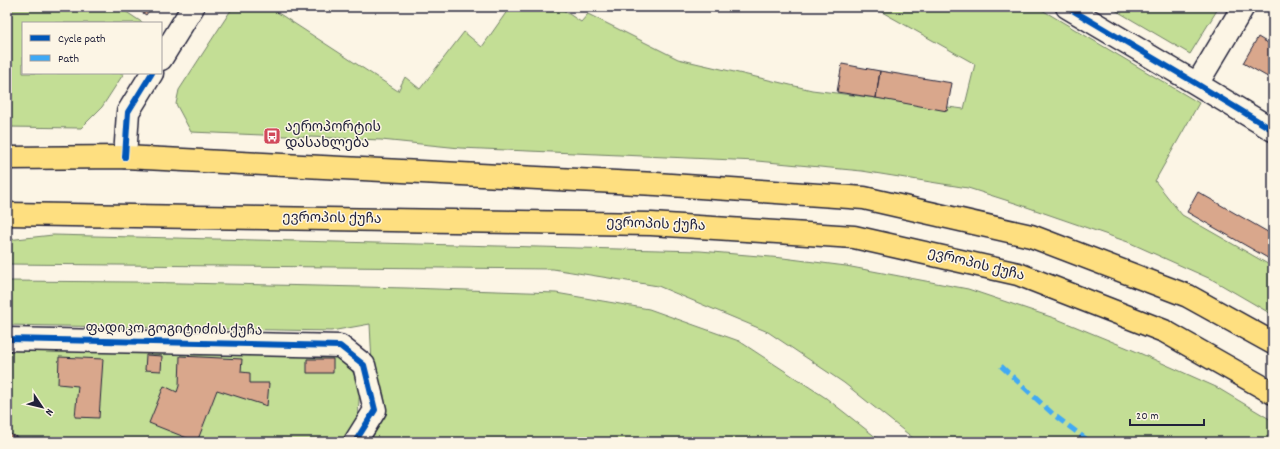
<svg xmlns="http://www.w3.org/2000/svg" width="1280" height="449" viewBox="0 0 1280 449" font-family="Dekko,'Noto Sans Georgian',sans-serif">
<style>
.green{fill:#c3de95;stroke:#728068}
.building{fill:#d9a78c;stroke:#22223b}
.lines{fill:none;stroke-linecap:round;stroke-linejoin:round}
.minor-casing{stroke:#22223b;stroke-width:25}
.major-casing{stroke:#22223b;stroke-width:25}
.minor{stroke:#fcf5e5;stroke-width:22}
.major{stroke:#fedf80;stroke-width:22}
.quiet{stroke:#3fa9f5;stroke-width:5;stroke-dasharray:10 5;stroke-linecap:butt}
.cycleway-casing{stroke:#fcf5e5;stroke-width:8}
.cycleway{stroke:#0057b8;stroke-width:6}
.labels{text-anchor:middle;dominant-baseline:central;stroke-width:3;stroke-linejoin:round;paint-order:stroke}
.poi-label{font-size:14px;fill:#22223b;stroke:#fcf5e5;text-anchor:start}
.street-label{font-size:14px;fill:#22223b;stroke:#fcf5e5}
</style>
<rect width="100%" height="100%" fill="#fcf5e5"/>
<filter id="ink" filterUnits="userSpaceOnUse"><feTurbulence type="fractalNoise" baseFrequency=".025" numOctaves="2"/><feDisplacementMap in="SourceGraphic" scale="8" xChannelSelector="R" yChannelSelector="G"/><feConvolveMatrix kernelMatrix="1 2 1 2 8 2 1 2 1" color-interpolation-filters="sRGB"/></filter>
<g filter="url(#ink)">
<path class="green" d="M 7,7 L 119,7 L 143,23 L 23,23 L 23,73 L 124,73 L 102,107 L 81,128 L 7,127 Z
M 233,7 L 269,7 L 398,91 L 405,77 L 420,89 L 464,32 L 482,47 L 510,7 L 560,7 L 560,8 L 581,22 L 588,14 L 678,59 L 812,90 L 964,109 L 975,64 L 873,7 L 1037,7 L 1199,103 L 1155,181 L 1182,215 L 1273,267 L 1273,315 L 1213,280 L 1128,242 L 1018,204 L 968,188 L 862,171 L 757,161 L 460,148 L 381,140 L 191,132 L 176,104 L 179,90 Z
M 1110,7 L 1219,7 L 1190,54 Z
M 53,235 L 700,251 L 783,258 L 846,266 L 968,289 L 1057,319 L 1135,351 L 1216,387 L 1273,421 L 1273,442 L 918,442 L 844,383 L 768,332 L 658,286 L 553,269 L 7,264 L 7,240 Z
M 7,281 L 136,282 L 407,288 L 556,293 L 649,309 L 739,341 L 826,398 L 882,442 L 368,442 L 379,416 L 384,395 L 372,364 L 370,324 L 331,331 L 7,325 Z
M 7,348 L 343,355 L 360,385 L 358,415 L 343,442 L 7,442 Z"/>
<path class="building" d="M 134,7 L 152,7 L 146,15 Z
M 1258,37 L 1273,46 L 1273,80 L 1243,63 Z
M 842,64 L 880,71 L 876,98 L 837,92 Z
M 880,71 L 952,83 L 947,111 L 876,98 Z
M 1198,192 L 1273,235 L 1273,261 L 1187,212 Z
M 146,355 L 162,356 L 161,371 L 145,370 Z
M 180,356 L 242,359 L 241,372 L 250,373 L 250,383 L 269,383 L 267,406 L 217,390 L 197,442 L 149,423 L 164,386 L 177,392 L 179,386 Z
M 59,357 L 103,359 L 99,418 L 75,417 L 78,386 L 58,384 Z
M 307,359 L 333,359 L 333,373 L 307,373 Z
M 7,433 L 29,442 L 7,442 Z"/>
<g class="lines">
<g class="minor-casing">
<path id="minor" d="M 1067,7 L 1197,84 L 1273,130
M 161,59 L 193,7
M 1197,84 L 1243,7
M 125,157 L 128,112 L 152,73
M 7,339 L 340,346 L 364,365 L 375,410 L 355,442"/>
</g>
<g class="major-casing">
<path id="major" d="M 7,158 L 125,157 L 656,184 L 864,198 L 1031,236 L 1188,296 L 1273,343
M 7,214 L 651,224 L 854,237 L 1018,274 L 1164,331 L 1273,393"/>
</g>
<use href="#minor" class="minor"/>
<use href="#major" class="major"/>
<path class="quiet" d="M 1001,366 L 1054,415 L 1090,442"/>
<g class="cycleway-casing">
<path id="cycleway" d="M 1067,7 L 1197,84 L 1273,130
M 125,157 L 128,112 L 152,73
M 7,339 L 340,346 L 364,365 L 375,410 L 355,442"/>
</g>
<use href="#cycleway" class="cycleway"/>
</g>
</g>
<defs>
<g id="bus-square" transform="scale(0.9)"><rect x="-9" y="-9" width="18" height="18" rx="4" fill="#d1495b" stroke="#fcf5e5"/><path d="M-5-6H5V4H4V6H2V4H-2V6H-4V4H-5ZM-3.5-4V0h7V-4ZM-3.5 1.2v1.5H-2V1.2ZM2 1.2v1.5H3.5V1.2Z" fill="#fff"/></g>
</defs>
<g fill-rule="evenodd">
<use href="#bus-square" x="272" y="136"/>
</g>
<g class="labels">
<g class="poi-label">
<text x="285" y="128">აეროპორტის<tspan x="285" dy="16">დასახლება</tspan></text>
</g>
<g class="street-label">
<text transform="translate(332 219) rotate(1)">ევროპის ქუჩა</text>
<text transform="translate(656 225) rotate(2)">ევროპის ქუჩა</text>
<text transform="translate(976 265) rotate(14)">ევროპის ქუჩა</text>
<text transform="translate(174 330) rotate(1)">ფადიკო გოგიტიძის ქუჩა</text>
</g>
</g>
<rect width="1280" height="449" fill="none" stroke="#fcf5e5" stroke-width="24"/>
<rect x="12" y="12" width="1256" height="425" fill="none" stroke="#22223b" stroke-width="1.5" filter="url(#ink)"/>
<rect x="22" y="22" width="140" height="52" fill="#fcf5e5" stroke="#a5a1a1"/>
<rect x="30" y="35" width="20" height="6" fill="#0057b8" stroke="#a5a1a1"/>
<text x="58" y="42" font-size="12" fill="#22223b">Cycle path</text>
<rect x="30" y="55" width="20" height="6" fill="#3fa9f5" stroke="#a5a1a1"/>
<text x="58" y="62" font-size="12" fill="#22223b">Path</text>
<g transform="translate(42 407) rotate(125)" stroke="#fcf5e5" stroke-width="3" paint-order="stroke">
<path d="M0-3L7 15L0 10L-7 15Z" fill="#22223b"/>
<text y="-6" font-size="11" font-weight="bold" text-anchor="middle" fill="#22223b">N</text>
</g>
<path d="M1130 419v6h74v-6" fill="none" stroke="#22223b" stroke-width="2"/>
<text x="1136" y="419" font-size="12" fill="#22223b" stroke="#fcf5e5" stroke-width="3" paint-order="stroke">20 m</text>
</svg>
